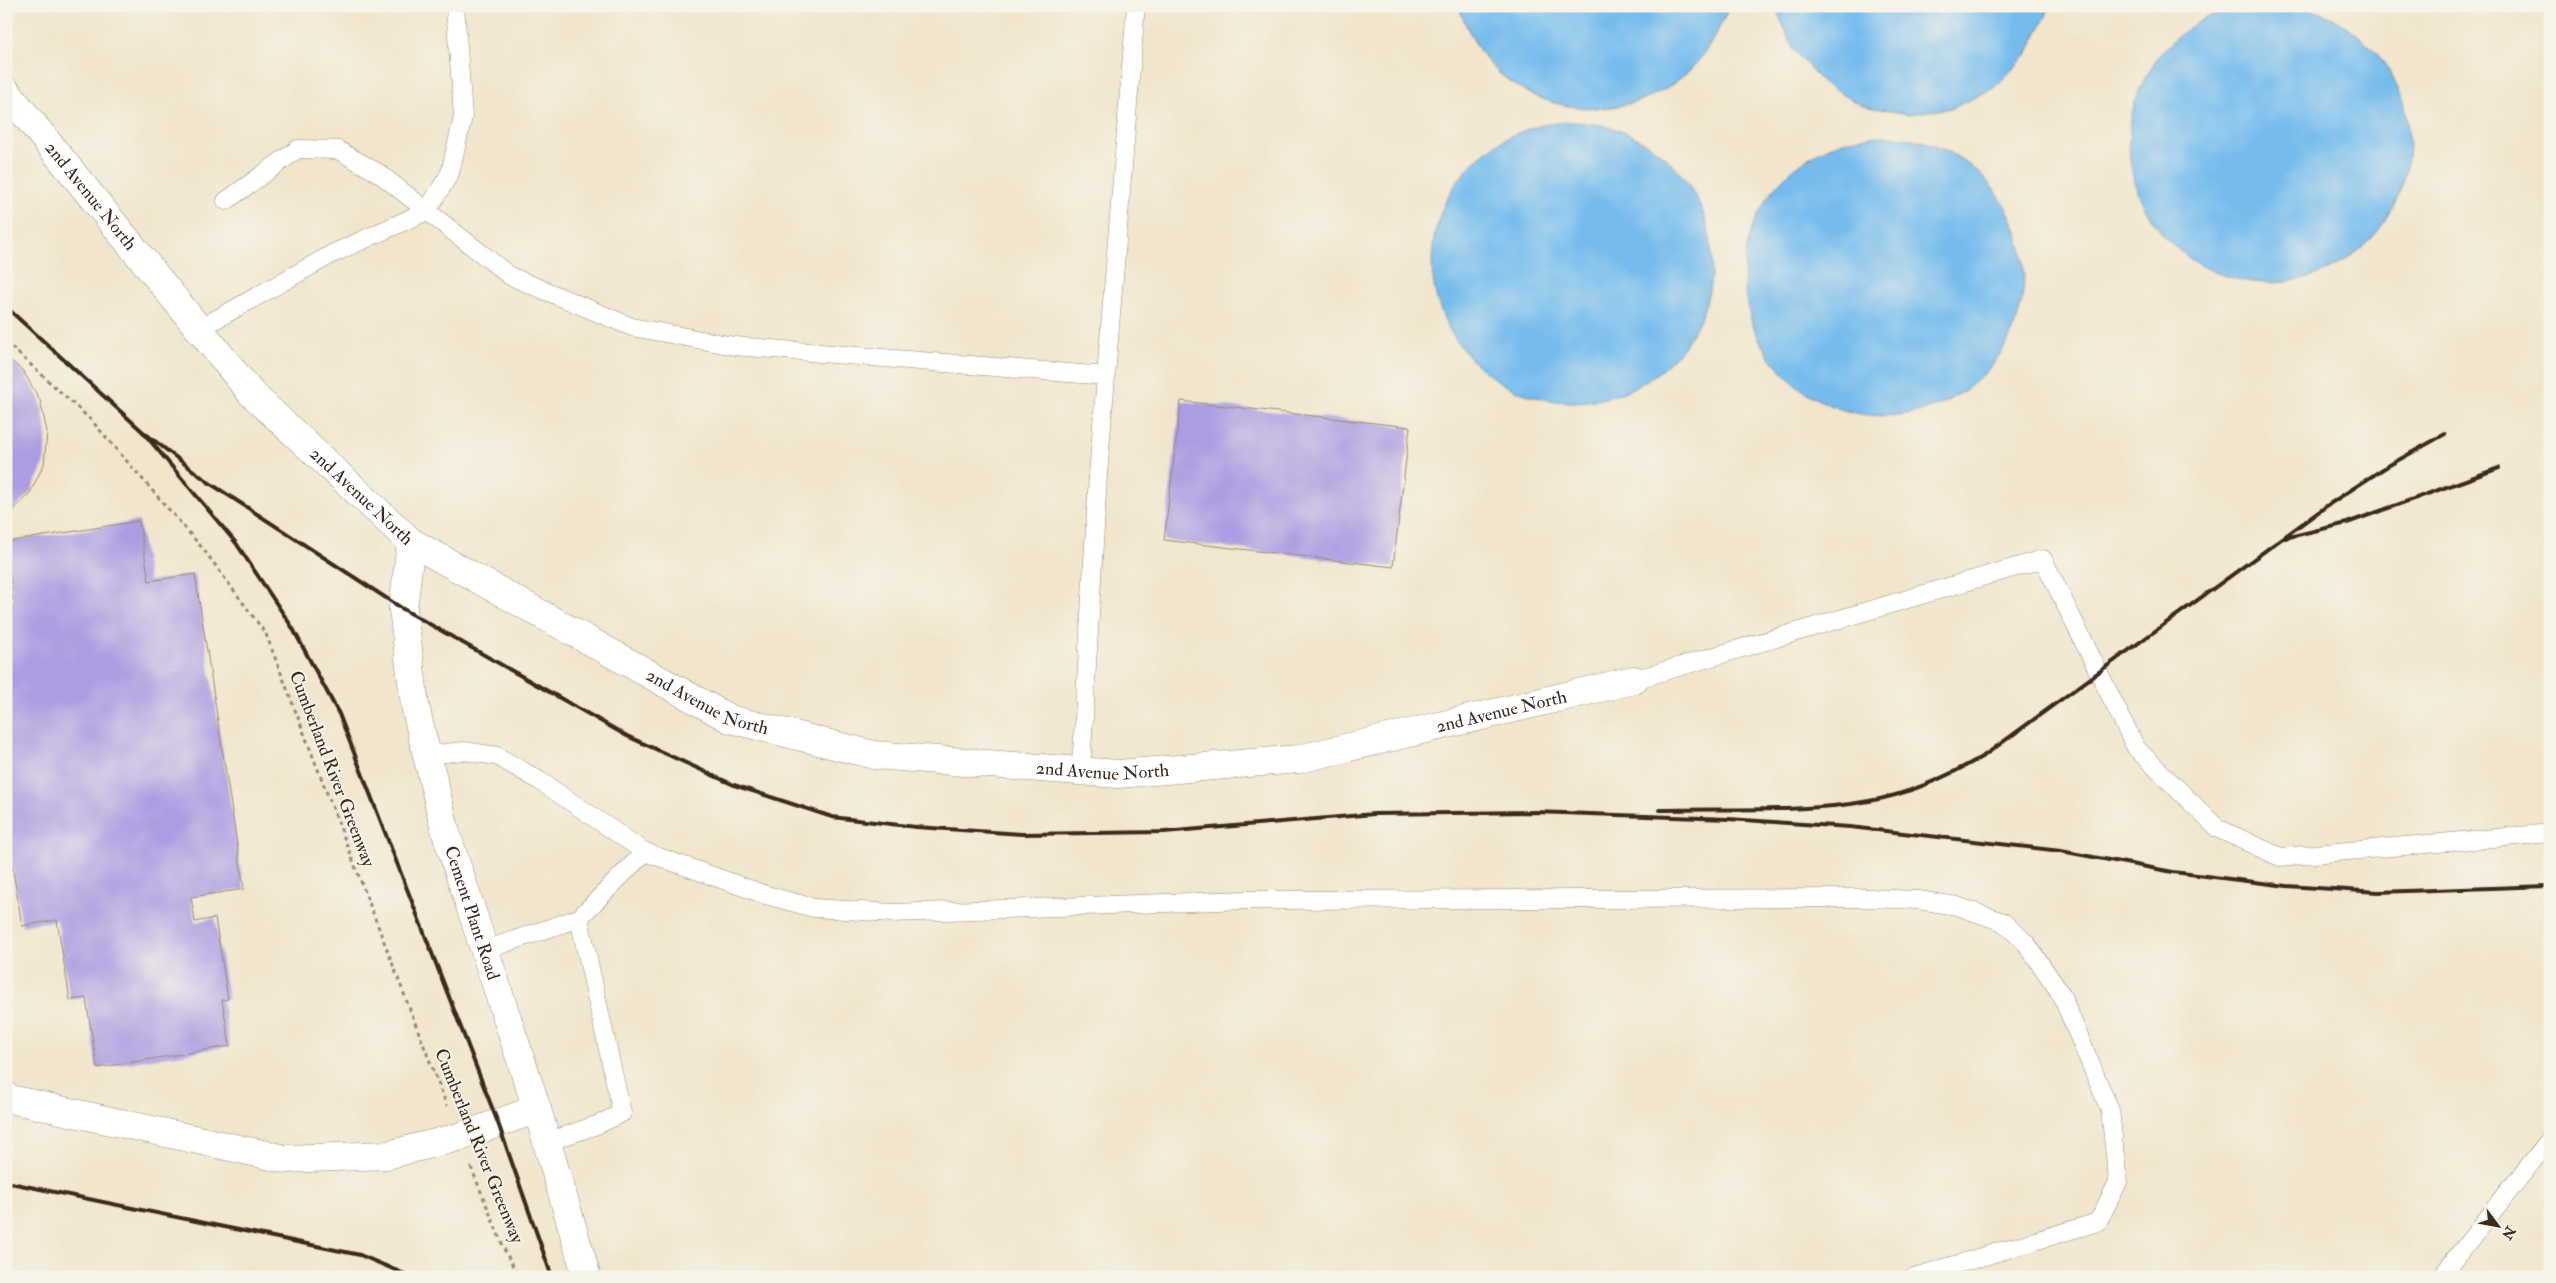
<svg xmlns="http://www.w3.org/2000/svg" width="2556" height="1283" viewBox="0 0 2556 1283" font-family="'IM FELL Double Pica',serif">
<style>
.water{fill:#75bced;stroke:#587386}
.building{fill:#ac9ce1}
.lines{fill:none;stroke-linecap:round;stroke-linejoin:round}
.service-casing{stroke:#968875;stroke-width:19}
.minor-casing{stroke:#968875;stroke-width:29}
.path{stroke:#968875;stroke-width:3;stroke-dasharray:4 4;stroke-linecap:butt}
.service{stroke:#fff;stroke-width:18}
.minor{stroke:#fff;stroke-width:28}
.rail{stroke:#3b2a1e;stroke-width:4}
.labels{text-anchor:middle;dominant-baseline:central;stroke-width:4;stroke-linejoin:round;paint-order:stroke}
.street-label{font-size:18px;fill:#3b2a1e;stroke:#f7f3e8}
</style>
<rect width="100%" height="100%" fill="#f7f3e8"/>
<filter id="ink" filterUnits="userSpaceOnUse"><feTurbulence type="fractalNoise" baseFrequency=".02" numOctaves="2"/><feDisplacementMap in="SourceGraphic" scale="10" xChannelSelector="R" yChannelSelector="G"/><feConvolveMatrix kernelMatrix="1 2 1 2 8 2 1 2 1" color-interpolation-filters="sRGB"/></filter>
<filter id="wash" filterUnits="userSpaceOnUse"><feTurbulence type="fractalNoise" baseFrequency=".0096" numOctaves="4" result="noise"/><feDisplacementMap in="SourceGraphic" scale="20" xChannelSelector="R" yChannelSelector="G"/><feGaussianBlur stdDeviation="1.12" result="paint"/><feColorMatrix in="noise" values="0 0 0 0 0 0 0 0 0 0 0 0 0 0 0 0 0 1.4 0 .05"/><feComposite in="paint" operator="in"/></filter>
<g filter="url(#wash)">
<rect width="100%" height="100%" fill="#f1e5cc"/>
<path class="water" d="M2129 143a140 140 0 1 1 280 0a140 140 0 1 1-280 0Z
M 1458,6 L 1729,6 C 1726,16 1720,25 1716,34 C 1676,113 1574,131 1505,78 C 1481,60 1469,33 1458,6 Z
M 1775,6 L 2048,6 L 2047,14 L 2026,56 L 1994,88 L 1953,108 L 1907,114 L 1863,106 L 1823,83 L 1793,49 Z
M1432 262a140 140 0 1 1 280 0a140 140 0 1 1-280 0Z
M1744 276a140 140 0 1 1 280 0a140 140 0 1 1-280 0Z"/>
<g id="blocks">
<path class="building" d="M 6,357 L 23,371 L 40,400 L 47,432 L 44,464 L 30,493 L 6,518 Z
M 1181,401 L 1410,427 L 1393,567 L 1164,540 Z
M 139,521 L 149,581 L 195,574 L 244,889 L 191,897 L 195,922 L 215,918 L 228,999 L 222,1000 L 230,1046 L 97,1068 L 86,998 L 70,1000 L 57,920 L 22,926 L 6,827 L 6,601 L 13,600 L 6,542 Z"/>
</g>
</g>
<g filter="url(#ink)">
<use href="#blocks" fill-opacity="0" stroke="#968875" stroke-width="1"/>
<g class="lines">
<g class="service-casing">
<path id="service" d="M 226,201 L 298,149 L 338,150 L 380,174 L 427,211 L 450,173 L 463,117 L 455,6
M 199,329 L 332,254 L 427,211 L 510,276 L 632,327 L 734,346 L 1106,376
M 1634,680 L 2043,559 L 2136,748 L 2217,828 L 2280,857 L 2550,833
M 427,755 L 464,751 L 497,756 L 540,781 L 645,852 L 766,895 L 814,908 L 892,913 L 1246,900 L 1869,898 L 1918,900 L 1957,906 L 2003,922 L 2026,943 L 2061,994 L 2110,1110 L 2118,1182 L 2098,1222 L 1914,1277
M 1081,770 L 1098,475 L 1136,6
M 485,950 L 579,918 L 645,852
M 547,1142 L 597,1125 L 622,1113 L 579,918
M 2441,1277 L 2550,1139"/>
</g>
<g class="minor-casing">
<g id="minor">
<path id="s1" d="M 6,91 L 251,393 L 411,542 L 730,719 L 874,755 L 1118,774 L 1299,759 L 1634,680"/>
<path id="s2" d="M 411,542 L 403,609 L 415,706 L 446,833 L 537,1109 L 587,1277"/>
<path d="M 6,1096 L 10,1099 L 285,1159 L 387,1155 L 459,1137 L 537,1109"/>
</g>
</g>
<path class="path" d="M 6,342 L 92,421 L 204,550 L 266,634 L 447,1106
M 471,1167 L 505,1251 L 519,1277"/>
<use href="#service" class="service"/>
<use href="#minor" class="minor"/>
<path class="rail" d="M 6,307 L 142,431 L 236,543 L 292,627 L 339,714 L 498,1123 L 552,1277
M 142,431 L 208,482 L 403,609 L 627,736 L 734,785 L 832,817 L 916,827 L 1022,834 L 1164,832 L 1374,814 L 1535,812 L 1728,819 L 1850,827 L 2061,851 L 2173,872 L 2287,886 L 2378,892 L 2550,886
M 2285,538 L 2347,523 L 2499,468
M 1660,810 C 1726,808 1805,813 1869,801 C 1911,794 1949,776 1985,755 L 2328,505 L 2386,467 L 2445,434
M 6,1182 L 360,1255 L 412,1277"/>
</g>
</g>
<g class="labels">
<g class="street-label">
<text stroke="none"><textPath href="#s1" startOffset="135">2nd Avenue North</textPath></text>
<text stroke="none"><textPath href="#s1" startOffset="540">2nd Avenue North</textPath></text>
<text stroke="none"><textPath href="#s1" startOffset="945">2nd Avenue North</textPath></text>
<text stroke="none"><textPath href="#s1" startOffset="1755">2nd Avenue North</textPath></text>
<text stroke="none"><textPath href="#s1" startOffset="1350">2nd Avenue North</textPath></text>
<text transform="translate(332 769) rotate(69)">Cumberland River Greenway</text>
<text stroke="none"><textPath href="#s2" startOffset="380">Cement Plant Road</textPath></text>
<text transform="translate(479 1146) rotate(68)">Cumberland River Greenway</text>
</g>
</g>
<rect width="2556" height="1283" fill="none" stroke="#f7f3e8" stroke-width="25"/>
<g transform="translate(2498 1226) rotate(122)" stroke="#f7f3e8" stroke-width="4" paint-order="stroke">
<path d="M0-4L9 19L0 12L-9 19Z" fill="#3b2a1e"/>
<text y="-8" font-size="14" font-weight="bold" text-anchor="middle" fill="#3b2a1e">N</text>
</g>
</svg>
